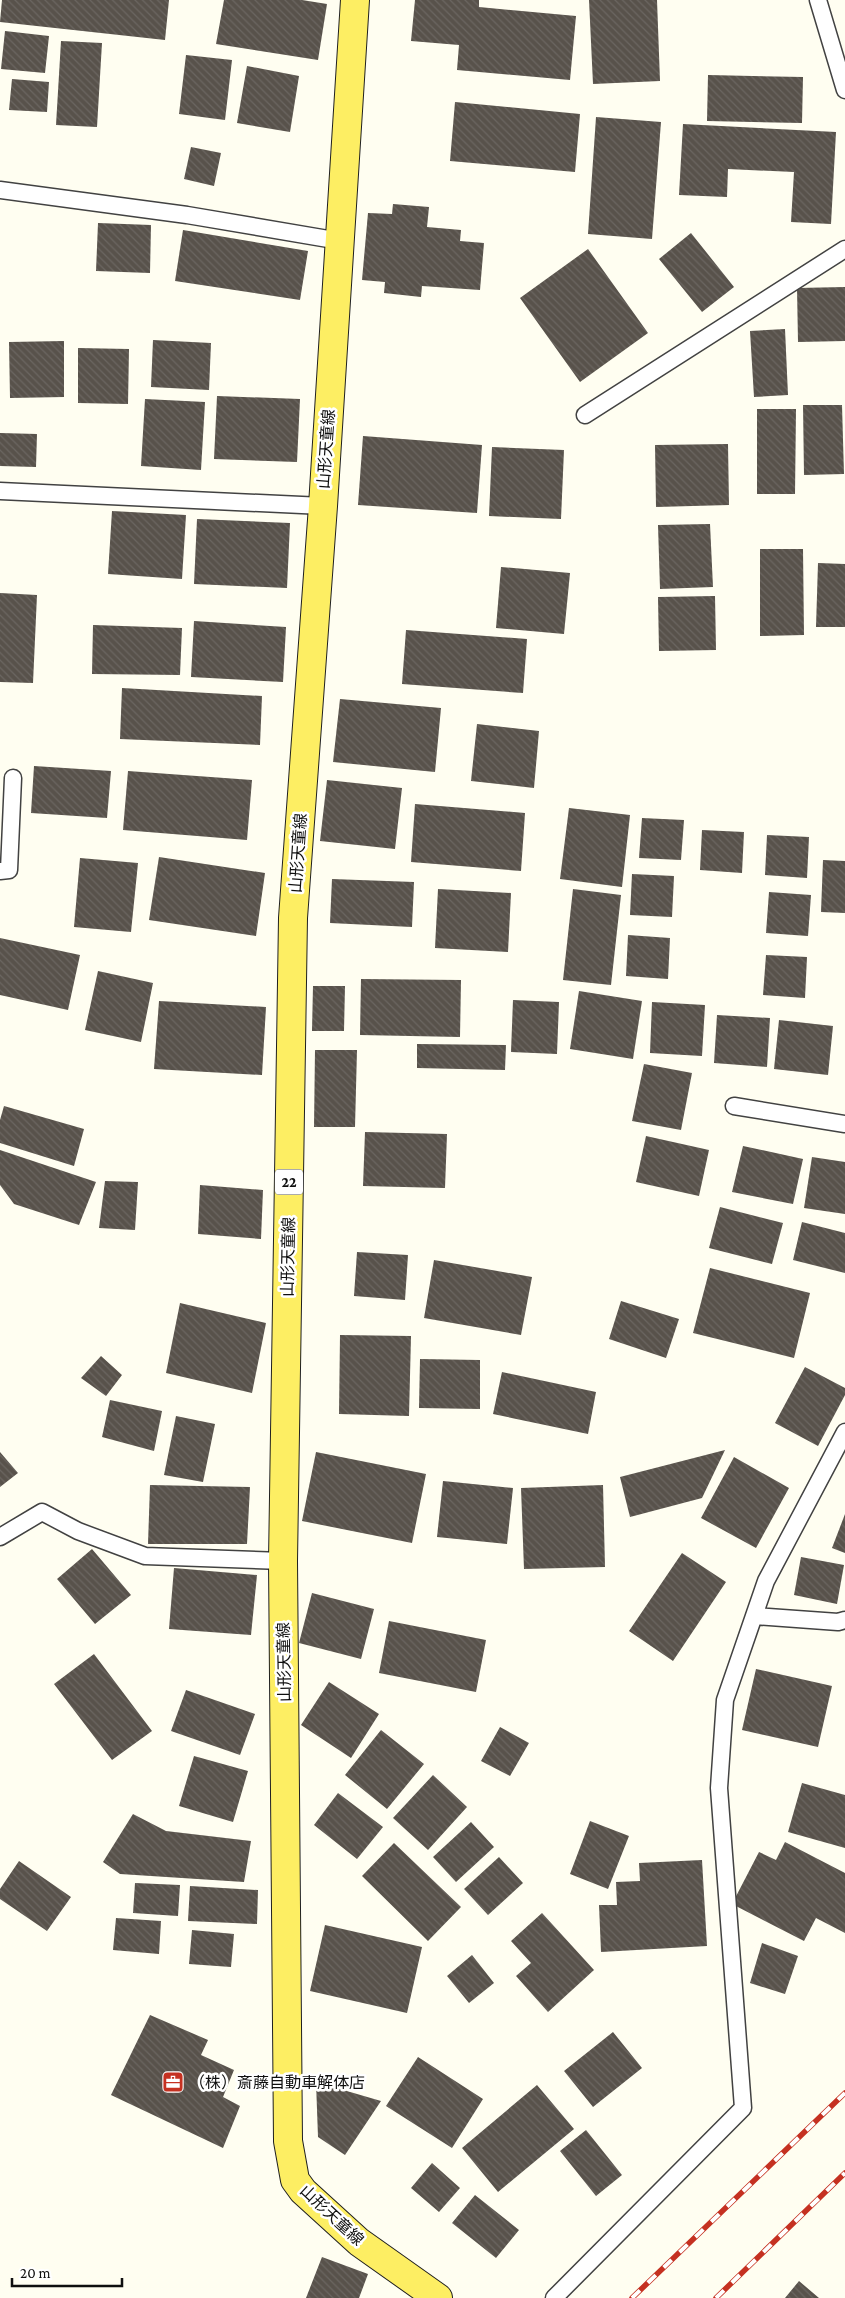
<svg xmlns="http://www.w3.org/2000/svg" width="845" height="2298" viewBox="0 0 845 2298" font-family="'Crimson Pro','Noto Sans JP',serif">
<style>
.building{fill:url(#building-back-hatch)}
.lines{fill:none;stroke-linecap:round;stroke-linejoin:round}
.lane-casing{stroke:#424242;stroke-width:19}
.primary-casing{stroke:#202020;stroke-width:30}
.lane{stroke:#fff;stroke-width:16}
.primary{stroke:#fdee63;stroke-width:28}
.rail-casing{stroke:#c53121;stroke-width:5.5}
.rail{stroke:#fff;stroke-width:4;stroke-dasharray:11;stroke-linecap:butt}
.labels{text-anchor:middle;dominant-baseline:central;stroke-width:5;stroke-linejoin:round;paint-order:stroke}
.shield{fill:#fff;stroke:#575757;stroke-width:1}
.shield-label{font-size:15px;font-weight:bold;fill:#0f0f0f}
.street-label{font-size:16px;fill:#0f0f0f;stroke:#fff}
.poi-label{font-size:16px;fill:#0f0f0f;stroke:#fff;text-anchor:start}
</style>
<defs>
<pattern id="building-back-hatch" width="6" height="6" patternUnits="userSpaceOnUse" patternTransform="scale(1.25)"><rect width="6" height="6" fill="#58524b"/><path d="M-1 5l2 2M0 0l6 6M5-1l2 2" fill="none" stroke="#6b6661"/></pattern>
</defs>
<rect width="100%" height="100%" fill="#fffef1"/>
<path class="building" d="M 2,0 L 169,0 L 165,40 L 0,22 Z
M 224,0 L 302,0 L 327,4 L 318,60 L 216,44 Z
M 415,0 L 479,0 L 479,7 L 576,16 L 570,80 L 457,70 L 459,45 L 411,41 Z
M 589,0 L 657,0 L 660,81 L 593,84 Z
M 5,31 L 49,36 L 45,73 L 1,69 Z
M 61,41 L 102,43 L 97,127 L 56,125 Z
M 186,55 L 232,60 L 225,120 L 179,114 Z
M 247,66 L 299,76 L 290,132 L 237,123 Z
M 708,75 L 803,77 L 802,123 L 707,121 Z
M 12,79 L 49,82 L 47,112 L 9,110 Z
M 455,102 L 580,114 L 575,172 L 450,161 Z
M 596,117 L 661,122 L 652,239 L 588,234 Z
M 683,124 L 836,132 L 831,224 L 791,222 L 794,172 L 728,169 L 727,197 L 679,195 Z
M 191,147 L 221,153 L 214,186 L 184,179 Z
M 393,204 L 429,207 L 427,227 L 461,230 L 460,241 L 484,243 L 480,290 L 422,286 L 421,297 L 384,293 L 385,282 L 362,280 L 368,213 L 392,214 Z
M 98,223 L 151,225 L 150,273 L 96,271 Z
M 183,230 L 308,251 L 300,300 L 175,281 Z
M 691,233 L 734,287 L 702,312 L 659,259 Z
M 588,249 L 648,333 L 580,382 L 520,298 Z
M 845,287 L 845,341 L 798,342 L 797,288 Z
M 785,329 L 788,395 L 754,397 L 750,331 Z
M 153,340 L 211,343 L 209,390 L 151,387 Z
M 64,341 L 64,397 L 10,398 L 9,342 Z
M 78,348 L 129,349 L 128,404 L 78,403 Z
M 217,396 L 300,399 L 297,462 L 214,459 Z
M 145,399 L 205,402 L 201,470 L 141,466 Z
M 803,405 L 842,405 L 844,474 L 804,475 Z
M 757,409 L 796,409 L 795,494 L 757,494 Z
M 0,433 L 37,434 L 36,467 L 0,466 Z
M 363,436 L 482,445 L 477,513 L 358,505 Z
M 728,444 L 729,505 L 656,507 L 655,445 Z
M 492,447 L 564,450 L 561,519 L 489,516 Z
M 112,511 L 186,515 L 182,579 L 108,574 Z
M 197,519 L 290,523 L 287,588 L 194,584 Z
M 710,524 L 713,587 L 660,589 L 658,525 Z
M 760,549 L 803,549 L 804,635 L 760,636 Z
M 818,563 L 845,564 L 845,627 L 816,627 Z
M 501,567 L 570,573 L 564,634 L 496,628 Z
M 0,593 L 37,595 L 33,683 L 0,682 Z
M 715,596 L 716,650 L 659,651 L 658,597 Z
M 194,621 L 286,627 L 283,682 L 191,677 Z
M 93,625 L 182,628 L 180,675 L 92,674 Z
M 406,630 L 527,639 L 523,693 L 402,684 Z
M 122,688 L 262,696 L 260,745 L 120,739 Z
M 340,699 L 441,708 L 435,772 L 333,762 Z
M 477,724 L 539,731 L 534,788 L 471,781 Z
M 34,766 L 111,771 L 107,818 L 31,813 Z
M 128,771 L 252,780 L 247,840 L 123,830 Z
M 327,780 L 402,788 L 395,849 L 320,841 Z
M 415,804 L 525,813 L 521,871 L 411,862 Z
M 569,808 L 630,815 L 622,887 L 560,879 Z
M 642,818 L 684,820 L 681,860 L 639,858 Z
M 702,830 L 744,832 L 742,873 L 700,870 Z
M 767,835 L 809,837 L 807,878 L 765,875 Z
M 159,857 L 265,873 L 256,936 L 149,920 Z
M 80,858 L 138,863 L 131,932 L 74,927 Z
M 823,860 L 845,861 L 845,913 L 821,912 Z
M 632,874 L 674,876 L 672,917 L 630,915 Z
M 332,879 L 414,882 L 412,927 L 330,923 Z
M 438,889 L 511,893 L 508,952 L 435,948 Z
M 573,889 L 621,895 L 611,985 L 563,980 Z
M 769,892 L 811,895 L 808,936 L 766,933 Z
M 628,935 L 670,938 L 668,979 L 626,976 Z
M 0,938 L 80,955 L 68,1010 L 0,995 Z
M 766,955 L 807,957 L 805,998 L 763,995 Z
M 98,971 L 153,983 L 141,1042 L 85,1030 Z
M 361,979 L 461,980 L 460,1037 L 360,1035 Z
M 313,986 L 345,986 L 344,1031 L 312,1031 Z
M 579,991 L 642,1001 L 633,1059 L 570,1049 Z
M 513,1000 L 559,1002 L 557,1054 L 511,1052 Z
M 159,1001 L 266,1007 L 262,1075 L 154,1069 Z
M 652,1002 L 705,1005 L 702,1056 L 650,1053 Z
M 717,1015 L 770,1018 L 767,1067 L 714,1063 Z
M 779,1020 L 833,1026 L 828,1075 L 774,1069 Z
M 417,1044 L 506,1045 L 505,1070 L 417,1068 Z
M 315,1050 L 357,1050 L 355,1127 L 314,1127 Z
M 644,1064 L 692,1073 L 681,1130 L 632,1121 Z
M 4,1106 L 84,1129 L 74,1166 L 0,1143 L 0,1120 Z
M 365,1132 L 447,1134 L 445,1188 L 363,1186 Z
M 646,1136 L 709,1150 L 699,1196 L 636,1182 Z
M 743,1146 L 803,1159 L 793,1204 L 732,1192 Z
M 0,1150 L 96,1182 L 79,1225 L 14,1204 L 0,1185 Z
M 812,1157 L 845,1162 L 845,1214 L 804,1208 Z
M 105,1181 L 138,1182 L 135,1230 L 99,1228 Z
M 200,1185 L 263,1190 L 261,1239 L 198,1234 Z
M 720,1207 L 783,1223 L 772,1264 L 709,1248 Z
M 802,1222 L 845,1233 L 845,1273 L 793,1260 Z
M 357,1252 L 408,1255 L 405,1300 L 354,1296 Z
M 434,1260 L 532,1277 L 521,1335 L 424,1318 Z
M 710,1268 L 810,1293 L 794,1358 L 693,1333 Z
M 621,1301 L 679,1319 L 666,1358 L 609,1339 Z
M 180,1303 L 266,1323 L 252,1393 L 166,1373 Z
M 340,1335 L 411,1336 L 409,1416 L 339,1414 Z
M 101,1356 L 122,1375 L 106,1396 L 81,1378 Z
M 420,1359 L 480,1360 L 480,1409 L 419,1408 Z
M 805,1367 L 845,1388 L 845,1395 L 818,1446 L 775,1423 Z
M 502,1372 L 596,1392 L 588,1434 L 493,1414 Z
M 110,1400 L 162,1411 L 154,1451 L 102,1437 Z
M 176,1416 L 215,1424 L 203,1482 L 164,1475 Z
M 725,1450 L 702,1498 L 630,1517 L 620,1477 Z
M 0,1452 L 18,1473 L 0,1487 Z
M 316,1452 L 426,1474 L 412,1543 L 302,1521 Z
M 734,1457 L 789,1488 L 756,1548 L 701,1518 Z
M 443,1481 L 513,1488 L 507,1544 L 437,1537 Z
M 150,1485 L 250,1487 L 247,1544 L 148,1544 Z
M 603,1485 L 605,1567 L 524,1569 L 521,1488 Z
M 845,1514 L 845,1553 L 832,1548 Z
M 92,1549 L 131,1595 L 95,1624 L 57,1579 Z
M 682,1553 L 726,1582 L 673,1661 L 629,1631 Z
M 801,1557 L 844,1565 L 837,1604 L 794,1595 Z
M 174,1568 L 257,1575 L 251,1635 L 169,1629 Z
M 312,1593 L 374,1609 L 361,1659 L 299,1643 Z
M 389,1621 L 486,1640 L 476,1692 L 379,1673 Z
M 94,1654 L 152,1731 L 112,1760 L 54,1684 Z
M 756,1669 L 832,1686 L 818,1747 L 742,1730 Z
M 329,1682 L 379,1714 L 351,1758 L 301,1725 Z
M 186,1690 L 255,1714 L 240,1755 L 171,1731 Z
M 500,1727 L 529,1743 L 510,1776 L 481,1761 Z
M 381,1730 L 424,1764 L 387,1809 L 345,1775 Z
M 194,1756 L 248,1771 L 233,1822 L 179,1806 Z
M 433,1775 L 467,1807 L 428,1850 L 393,1818 Z
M 802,1783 L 845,1795 L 845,1848 L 788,1832 Z
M 338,1793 L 383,1827 L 357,1859 L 314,1825 Z
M 133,1814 L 166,1831 L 251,1841 L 244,1882 L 120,1874 L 103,1862 Z
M 590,1821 L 629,1836 L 608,1889 L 570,1874 Z
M 471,1822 L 494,1847 L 456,1882 L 433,1857 Z
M 785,1842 L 845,1873 L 845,1933 L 816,1918 L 804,1941 L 732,1904 L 759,1852 L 776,1860 Z
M 394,1843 L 461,1907 L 428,1941 L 362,1876 Z
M 499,1857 L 523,1883 L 488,1915 L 464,1889 Z
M 702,1860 L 707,1946 L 601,1952 L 599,1905 L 617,1905 L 616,1882 L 640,1881 L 639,1863 Z
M 19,1861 L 71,1897 L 47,1931 L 0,1899 L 0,1889 Z
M 135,1883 L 180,1885 L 178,1916 L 133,1913 Z
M 190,1886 L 258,1890 L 257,1924 L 188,1921 Z
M 542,1913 L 594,1970 L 548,2012 L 516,1976 L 531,1963 L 511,1941 Z
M 116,1918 L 161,1921 L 159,1954 L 113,1950 Z
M 325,1925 L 422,1947 L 407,2013 L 310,1991 Z
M 192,1930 L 234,1934 L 231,1967 L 189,1964 Z
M 762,1943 L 798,1956 L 785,1994 L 750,1983 Z
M 472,1955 L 494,1983 L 469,2003 L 447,1976 Z
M 150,2015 L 208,2040 L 201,2055 L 234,2070 L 223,2097 L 240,2106 L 223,2148 L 111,2095 Z
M 613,2032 L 642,2068 L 593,2107 L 564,2071 Z
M 418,2057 L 483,2099 L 452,2148 L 386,2106 Z
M 316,2082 L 381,2101 L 345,2155 L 318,2137 Z
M 537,2085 L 574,2129 L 498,2192 L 462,2148 Z
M 586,2130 L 622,2175 L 596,2196 L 560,2151 Z
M 432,2163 L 460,2188 L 439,2212 L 411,2188 Z
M 475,2195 L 519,2230 L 496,2258 L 452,2223 Z
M 322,2257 L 368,2274 L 359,2298 L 306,2298 Z
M 799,2281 L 819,2298 L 785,2298 Z"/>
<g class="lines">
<g class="lane-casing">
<path id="lane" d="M 818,0 L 845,90
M 0,190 L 187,215 L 340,241
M 585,415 L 845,249
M 0,491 L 323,506
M 0,871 L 9,870 L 13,778
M 734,1106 L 845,1124
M 0,1537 L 42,1512 L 78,1531 L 145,1556 L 283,1561
M 754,1616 L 838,1622 L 845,1620
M 554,2298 L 743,2108 L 719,1788 L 725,1700 L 766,1581 L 845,1432"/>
</g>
<g class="primary-casing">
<path id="primary" d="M 355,0 L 323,506 L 293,918 L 283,1561 L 288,2141 L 295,2180 L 303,2191 L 359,2242 L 438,2298"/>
</g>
<use href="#lane" class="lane"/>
<use href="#primary" class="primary"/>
<g class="rail-casing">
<path id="rail" d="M 632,2298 L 845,2093
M 716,2298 L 845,2173"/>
</g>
<use href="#rail" class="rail"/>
</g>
<defs>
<g id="office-square" transform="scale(1.125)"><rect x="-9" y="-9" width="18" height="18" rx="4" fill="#c53121" stroke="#fff"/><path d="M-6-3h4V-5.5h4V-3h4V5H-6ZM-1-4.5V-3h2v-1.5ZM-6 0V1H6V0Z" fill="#fff"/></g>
</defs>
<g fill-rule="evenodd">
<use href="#office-square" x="173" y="2082"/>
</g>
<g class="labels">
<rect class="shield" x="275" y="1169.5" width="28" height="25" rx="4"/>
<g class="shield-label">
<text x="289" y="1182">22</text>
</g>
<g class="street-label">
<text transform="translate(326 449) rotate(-86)">山形天童線</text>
<text transform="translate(298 853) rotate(-86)">山形天童線</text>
<text transform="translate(288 1257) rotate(-89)">山形天童線</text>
<text transform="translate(284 1662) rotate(-91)">山形天童線</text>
<text transform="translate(332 2215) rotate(43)">山形天童線</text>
</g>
<g class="poi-label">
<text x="189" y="2082">（株）斎藤自動車解体店</text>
</g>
</g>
<path d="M12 2278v8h110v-8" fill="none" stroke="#0f0f0f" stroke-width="2.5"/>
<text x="20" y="2278" font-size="15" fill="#0f0f0f" stroke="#ffffff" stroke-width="4" paint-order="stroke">20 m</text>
</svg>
